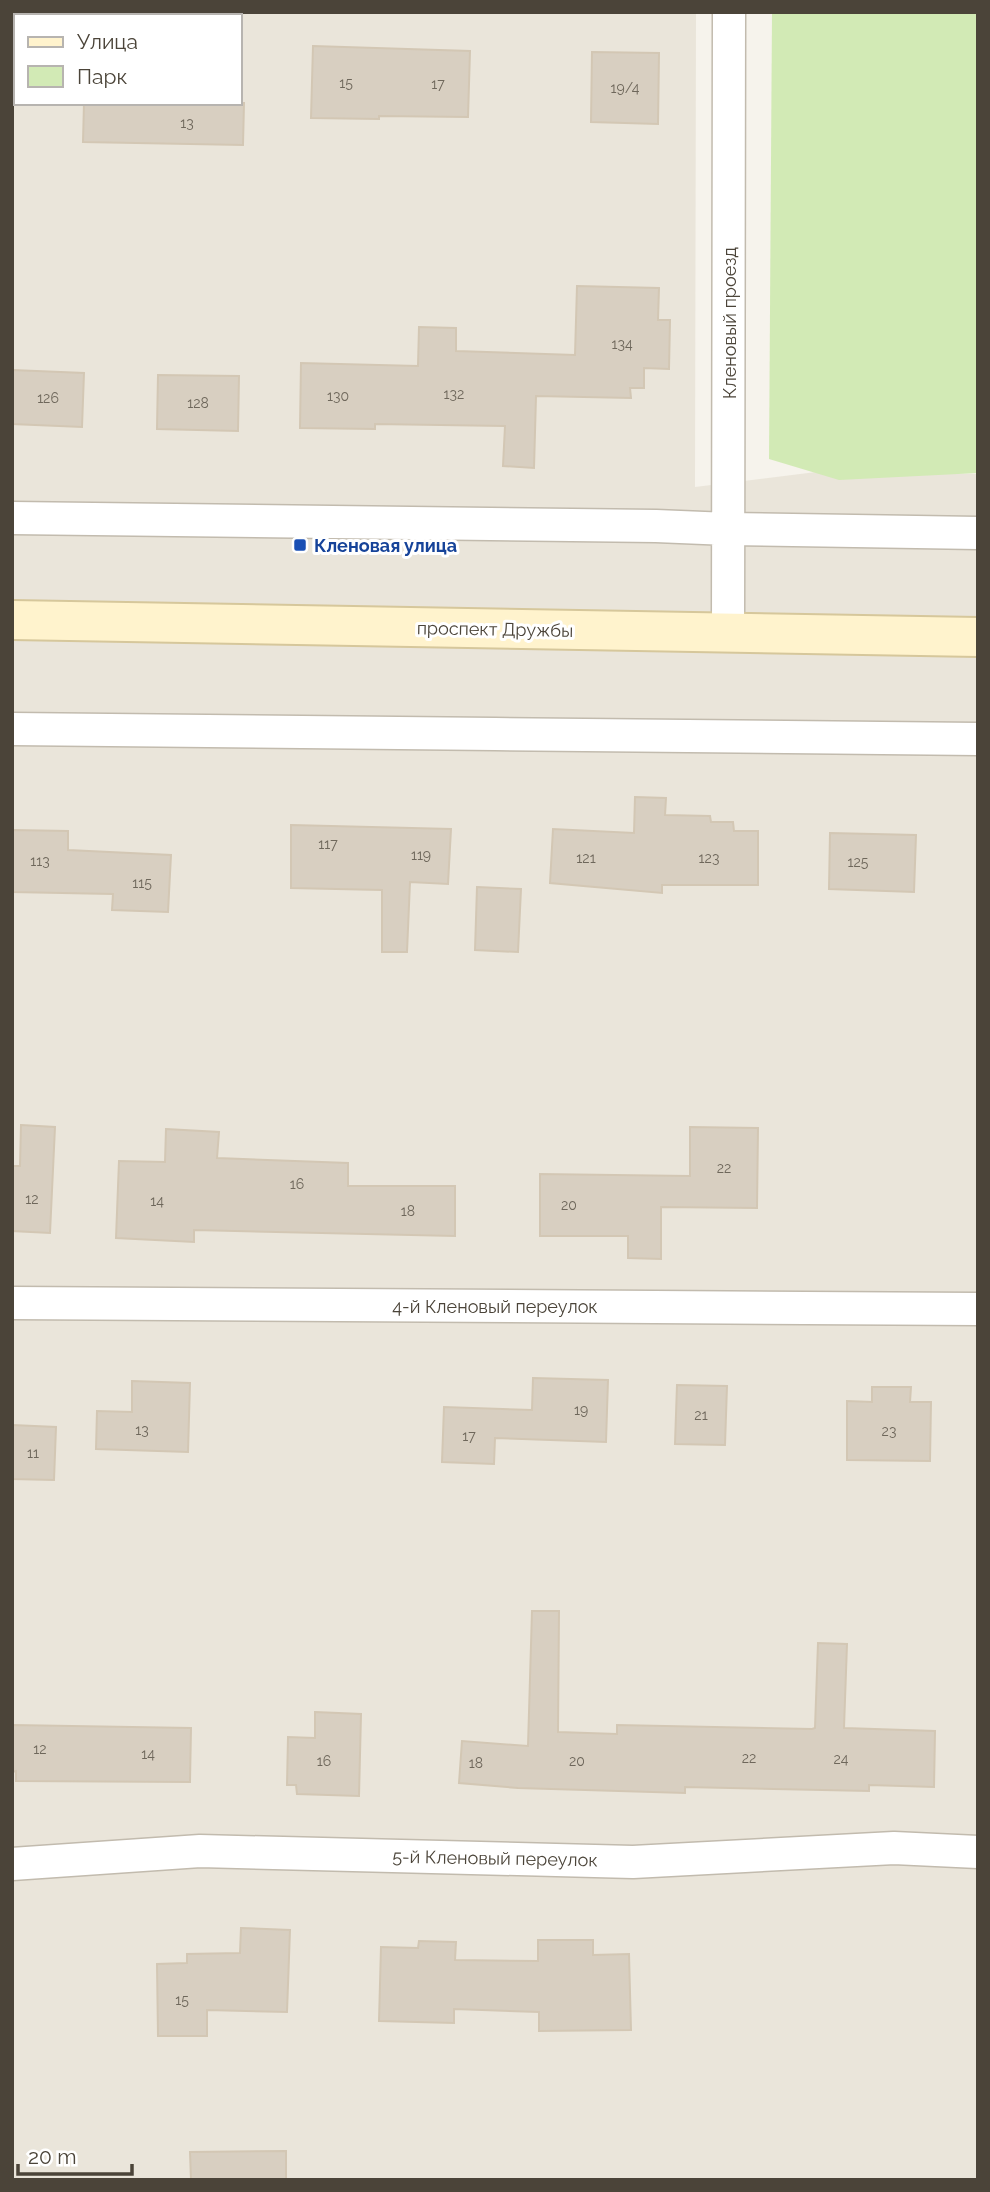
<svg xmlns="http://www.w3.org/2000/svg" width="990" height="2192" viewBox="0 0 990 2192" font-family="Raleway,sans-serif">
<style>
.residential{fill:#eae5da;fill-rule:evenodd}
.green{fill:#d2eab5}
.building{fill:#d8cfc1;stroke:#d3c7b4;stroke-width:2}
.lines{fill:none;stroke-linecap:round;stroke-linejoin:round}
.street-casing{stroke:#c2bbae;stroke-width:35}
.secondary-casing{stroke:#d6c79b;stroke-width:42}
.street{stroke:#fff;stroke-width:32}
.secondary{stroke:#fff3cd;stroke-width:38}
.transit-dot{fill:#1a4fb4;stroke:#fff;stroke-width:2.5}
.labels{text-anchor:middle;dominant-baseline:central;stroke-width:6;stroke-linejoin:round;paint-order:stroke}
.number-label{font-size:14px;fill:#6e675b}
.street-label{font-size:18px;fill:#4b4439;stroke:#fff}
.transit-label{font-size:18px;font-weight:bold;fill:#164399;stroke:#fff;text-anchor:start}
</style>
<rect width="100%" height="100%" fill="#f6f3ec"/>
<path class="residential" d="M 12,12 L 696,12 L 695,487 L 816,472 L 978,474 L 978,2180 L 12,2180 ZM 16,16 L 240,16 L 240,103 L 16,103 Z"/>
<path class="green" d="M 772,12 L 978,12 L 978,473 L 839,480 L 769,459 Z"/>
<path class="building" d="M 313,46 L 470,51 L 468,117 L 379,116 L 379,119 L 311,118 Z
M 592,52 L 659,53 L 658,124 L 591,122 Z
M 84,103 L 244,103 L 243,145 L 83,142 Z
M 577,286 L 659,288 L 658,320 L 670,320 L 669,369 L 644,368 L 644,388 L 630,388 L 631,398 L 536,396 L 534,468 L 503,466 L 505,426 L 375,424 L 375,429 L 300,428 L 301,363 L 418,366 L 419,327 L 456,328 L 456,351 L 575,355 Z
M 12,370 L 84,373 L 82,427 L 12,424 Z
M 158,375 L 239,376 L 238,431 L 157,429 Z
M 635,797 L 666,798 L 665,815 L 710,816 L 711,822 L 733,822 L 734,831 L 758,831 L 758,885 L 662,885 L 662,893 L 550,883 L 553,829 L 634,833 Z
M 291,825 L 451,829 L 448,884 L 410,882 L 407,952 L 382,952 L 382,890 L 291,888 Z
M 12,830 L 68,831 L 68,850 L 171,855 L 168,912 L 112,910 L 113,894 L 12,892 Z
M 830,833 L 916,835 L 914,892 L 829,889 Z
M 477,887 L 521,889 L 518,952 L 475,950 Z
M 21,1125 L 55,1127 L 50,1233 L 12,1231 L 12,1166 L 20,1166 Z
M 690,1127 L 758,1128 L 757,1208 L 661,1207 L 661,1259 L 628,1258 L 628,1236 L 540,1236 L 540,1174 L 690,1176 Z
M 166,1129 L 219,1132 L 217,1158 L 348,1163 L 348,1186 L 455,1186 L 455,1236 L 194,1230 L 194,1242 L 116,1238 L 119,1161 L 165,1162 Z
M 533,1378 L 608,1380 L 606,1442 L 495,1438 L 494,1464 L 442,1462 L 444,1407 L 532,1410 Z
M 132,1381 L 190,1383 L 188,1452 L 96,1449 L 97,1411 L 132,1412 Z
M 677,1385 L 727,1386 L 725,1445 L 675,1444 Z
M 872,1387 L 911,1387 L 910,1402 L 931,1402 L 930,1461 L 847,1460 L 847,1401 L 872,1402 Z
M 12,1425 L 56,1427 L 54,1480 L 12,1479 Z
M 532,1611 L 559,1611 L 558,1732 L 617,1734 L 617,1725 L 812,1729 L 815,1728 L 818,1643 L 847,1644 L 844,1728 L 935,1731 L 934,1787 L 869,1785 L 869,1791 L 685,1787 L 685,1793 L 518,1788 L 459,1783 L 462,1741 L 528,1746 Z
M 315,1712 L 361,1714 L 359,1796 L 297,1794 L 296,1785 L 287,1785 L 288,1737 L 315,1738 Z
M 12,1725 L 191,1728 L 190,1782 L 16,1781 L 16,1771 L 12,1772 Z
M 241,1928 L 290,1930 L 287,2012 L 207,2010 L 207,2036 L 158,2036 L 157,1964 L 187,1963 L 187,1954 L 240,1953 Z
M 538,1940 L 593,1940 L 593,1955 L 629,1954 L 631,2030 L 539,2031 L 539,2012 L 454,2009 L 454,2023 L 379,2021 L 381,1947 L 418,1948 L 419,1941 L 456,1942 L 455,1960 L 538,1961 Z
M 286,2151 L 286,2180 L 191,2180 L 190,2152 Z"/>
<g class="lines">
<g class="street-casing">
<path id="street" d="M 12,518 L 656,526 L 728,529 L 978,533
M 728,633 L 729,12
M 12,729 C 334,735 656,733 978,739
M 12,1303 L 978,1309
M 12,1864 L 200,1851 L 633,1862 L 894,1848 L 978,1852"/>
</g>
<g class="secondary-casing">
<path id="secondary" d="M 12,620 L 978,637"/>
</g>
<use href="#street" class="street"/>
<use href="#secondary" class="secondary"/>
</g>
<rect class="transit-dot" x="293" y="538" width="14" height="14" rx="3.5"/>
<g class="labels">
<g class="number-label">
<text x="346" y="83">15</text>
<text x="438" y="84">17</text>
<text x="625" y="88">19/4</text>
<text x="187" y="123">13</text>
<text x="622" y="344">134</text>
<text x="454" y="394">132</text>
<text x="338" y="396">130</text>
<text x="48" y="398">126</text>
<text x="198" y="403">128</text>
<text x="328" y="844">117</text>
<text x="421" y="855">119</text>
<text x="586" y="858">121</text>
<text x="709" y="858">123</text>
<text x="40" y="861">113</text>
<text x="858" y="862">125</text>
<text x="142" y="883">115</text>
<text x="724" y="1168">22</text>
<text x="297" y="1184">16</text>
<text x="32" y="1199">12</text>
<text x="157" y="1201">14</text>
<text x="569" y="1205">20</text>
<text x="408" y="1211">18</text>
<text x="581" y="1410">19</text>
<text x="701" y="1415">21</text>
<text x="142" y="1430">13</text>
<text x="889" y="1431">23</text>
<text x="469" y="1436">17</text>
<text x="33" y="1453">11</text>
<text x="40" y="1749">12</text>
<text x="148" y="1754">14</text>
<text x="749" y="1758">22</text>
<text x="841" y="1759">24</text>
<text x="324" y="1761">16</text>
<text x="577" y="1761">20</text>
<text x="476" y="1763">18</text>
<text x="182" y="2000">15</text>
</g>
<g class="street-label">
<text transform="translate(729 323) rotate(-90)">Кленовый проезд</text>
<text transform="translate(495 629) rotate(1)">проспект Дружбы</text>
<text x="495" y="1306">4-й Кленовый переулок</text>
<text transform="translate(495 1858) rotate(1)">5-й Кленовый переулок</text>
</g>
<g class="transit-label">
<text x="314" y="545">Кленовая улица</text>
</g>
</g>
<rect width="990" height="2192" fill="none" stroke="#4b4439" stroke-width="28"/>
<rect x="14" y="14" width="228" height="91" fill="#ffffff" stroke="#b7b4b0" stroke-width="2"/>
<rect x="28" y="37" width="35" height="10" fill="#fff3cd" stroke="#b7b4b0" stroke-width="2"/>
<text x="77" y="49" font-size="21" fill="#4b4439">Улица</text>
<rect x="28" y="66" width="35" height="21" fill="#d2eab5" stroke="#b7b4b0" stroke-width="2"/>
<text x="77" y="84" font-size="21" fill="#4b4439">Парк</text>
<path d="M18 2164v10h114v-10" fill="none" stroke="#4b4439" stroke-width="3.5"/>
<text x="28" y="2164" font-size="21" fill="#4b4439" stroke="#ffffff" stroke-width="5" paint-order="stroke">20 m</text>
</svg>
